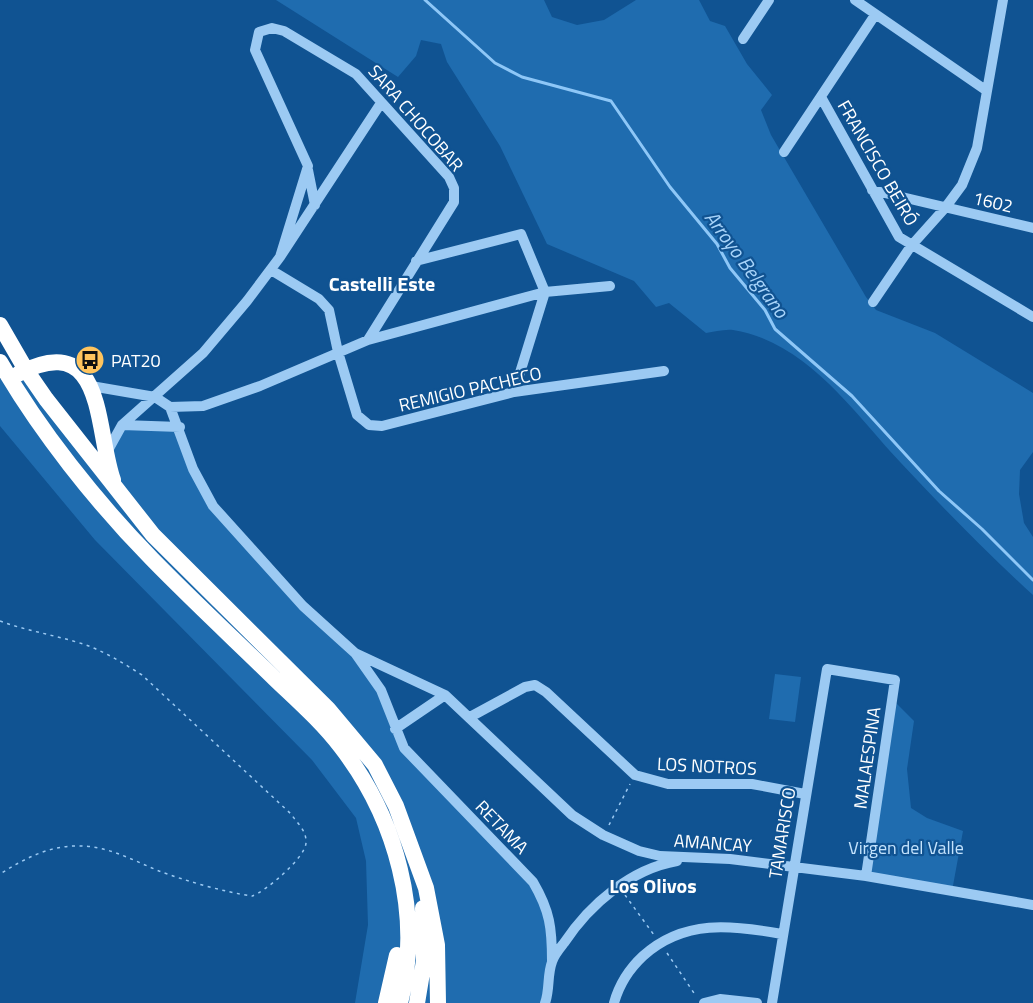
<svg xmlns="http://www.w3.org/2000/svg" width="1033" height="1003" viewBox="0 0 1033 1003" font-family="'Titillium Web',sans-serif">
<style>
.green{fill:#1f6caf}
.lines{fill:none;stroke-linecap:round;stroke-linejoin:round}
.stream{stroke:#8ec7f7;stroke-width:3}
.path{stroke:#9ccaf3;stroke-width:1.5;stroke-dasharray:3 4.5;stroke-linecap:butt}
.minor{stroke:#9ccaf3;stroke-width:10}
.highway{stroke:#fff;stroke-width:16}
.labels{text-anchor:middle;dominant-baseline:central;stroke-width:4.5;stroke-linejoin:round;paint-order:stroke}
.street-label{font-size:18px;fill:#fff;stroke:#105392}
.poi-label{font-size:18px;fill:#fff;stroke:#105392;text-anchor:start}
.park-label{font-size:18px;fill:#c4e3fd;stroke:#105392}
.water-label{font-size:20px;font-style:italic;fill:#a8d4fa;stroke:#105392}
.neighbourhood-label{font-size:20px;font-weight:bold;fill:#fff;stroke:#105392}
</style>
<rect width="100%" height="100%" fill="#105392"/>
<path class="green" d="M 276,0 L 544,0 L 552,17 L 577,25 L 604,20 L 636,0 L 699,0 L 710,21 L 725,26 L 747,64 L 772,95 L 761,110 L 771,135 L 866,297 L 876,310 L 935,333 L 1033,393 L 1033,452 L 1020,470 L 1019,494 L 1024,523 L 1033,537 L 1033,595 C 987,553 943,508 901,463 C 853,412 807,342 733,330 C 724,329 714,332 706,333 L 669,303 L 656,307 L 634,281 L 547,244 L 500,146 L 447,62 L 441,44 L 421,40 L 416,56 L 398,77 Z
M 26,370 L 118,492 L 106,456 L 122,425 L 180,427 L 213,506 L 370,672 L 399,740 L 533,882 L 552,926 L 545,1003 L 355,1003 L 368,925 L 366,861 L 356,818 L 312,760 L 95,540 L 0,426 L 0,379 L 10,379 Z
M 775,674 L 801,677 L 795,722 L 769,719 Z
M 892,699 L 914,721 L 907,769 L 911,808 L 927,818 L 963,831 L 952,891 L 866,876 Z"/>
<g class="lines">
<path class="stream" d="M 425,0 L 495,63 L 522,77 L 611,101 L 670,187 L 717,244 L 730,268 L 765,310 L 775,329 L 852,396 L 939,491 L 982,529 L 1033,580"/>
<path class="path" d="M 0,621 C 27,631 55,635 83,644 C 104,651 123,663 142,675 L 291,814 C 297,823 307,831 306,843 C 305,858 265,892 252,896 C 224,892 186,881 159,871 C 132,860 107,845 76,846 C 48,846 24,859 0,874
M 609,825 L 630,784
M 625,895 L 654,935
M 667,953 L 696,996"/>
<path class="minor" d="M 855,0 L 987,91
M 743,39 L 769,0
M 821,97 L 899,237 L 1033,317
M 784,152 L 875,15
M 308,170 L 315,205
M 872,190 L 1033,228
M 280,257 L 308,166 L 255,50 L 259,32 L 272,28 L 284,31 L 356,74 L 449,177 L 454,188 L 454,202 L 368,340
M 416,261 L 521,234 L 545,292
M 271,270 L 319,299 L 329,310 L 338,352 L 357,415 L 369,425 L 382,426 L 514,392 L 664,371
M 873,302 L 911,246 L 945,208 L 962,185 L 977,148 L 1003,0
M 91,386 L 155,397 L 170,407 L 203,406 L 260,386 L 368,340 L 545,292 L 610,286
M 514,392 L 545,292
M 170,407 L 193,469 L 213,506 L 303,606 L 355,653 L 381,690 L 404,748 L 533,882 C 550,911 552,928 552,961
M 122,425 L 180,427
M 107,452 L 122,425 L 203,353 L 247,301 L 280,257 L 381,103
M 355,653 L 445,695 L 572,815 L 603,835 L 639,851 L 660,856 L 730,859 L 866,876 L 1033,905
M 470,717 L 525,687 L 535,685 L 546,692 L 635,775 L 668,784 L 752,784 L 805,794
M 395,729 L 445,695
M 545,1003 C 550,990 547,975 552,962 C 554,955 560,948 564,943 C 590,904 631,869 677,861
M 614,1003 C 619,985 629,969 643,956 C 684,919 732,925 782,934
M 704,1003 L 720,999 L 757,1003
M 772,1003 L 827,669 L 895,680 L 866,876"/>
<path class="highway" d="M 0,325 L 26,370 L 46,399 L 153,535 L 328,709 L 375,765 L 396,806 L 426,888 L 437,945 L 438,1003
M 0,362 C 39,430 97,503 152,559 C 192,600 234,639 275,679 C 298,701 322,722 341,747 C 396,818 423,915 400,1003
M 18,374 C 106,328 95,429 113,480
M 386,1003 L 397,955
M 417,1003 L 424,961 L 423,908"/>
</g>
<defs>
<g id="bus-disc" transform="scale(1.5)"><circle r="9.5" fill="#ffc45e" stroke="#105392"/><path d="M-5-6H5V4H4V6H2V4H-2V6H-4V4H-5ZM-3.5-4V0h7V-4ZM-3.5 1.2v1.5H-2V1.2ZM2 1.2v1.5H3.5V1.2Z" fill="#111"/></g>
</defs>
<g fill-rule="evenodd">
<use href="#bus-disc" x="90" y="360"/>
</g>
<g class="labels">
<g class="street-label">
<text transform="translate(416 118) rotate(49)">SARA CHOCOBAR</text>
<text transform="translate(878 163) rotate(60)">FRANCISCO BEIRÓ</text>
<text transform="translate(993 202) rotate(13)">1602</text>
<text transform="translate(470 389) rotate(-13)">REMIGIO PACHECO</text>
<text transform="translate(867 758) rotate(-82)">MALAESPINA</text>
<text transform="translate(707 766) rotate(3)">LOS NOTROS</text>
<text transform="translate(502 827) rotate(46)">RETAMA</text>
<text transform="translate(782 833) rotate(-81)">TAMARISCO</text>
<text transform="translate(713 843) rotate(4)">AMANCAY</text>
</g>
<g class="poi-label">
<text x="111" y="360">PAT20</text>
</g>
<g class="park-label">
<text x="906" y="847">Virgen del Valle</text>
</g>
<g class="water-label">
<text transform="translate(747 264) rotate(54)">Arroyo Belgrano</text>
</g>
<g class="neighbourhood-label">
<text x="382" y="283">Castelli Este</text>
<text x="653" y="885">Los Olivos</text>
</g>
</g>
</svg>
